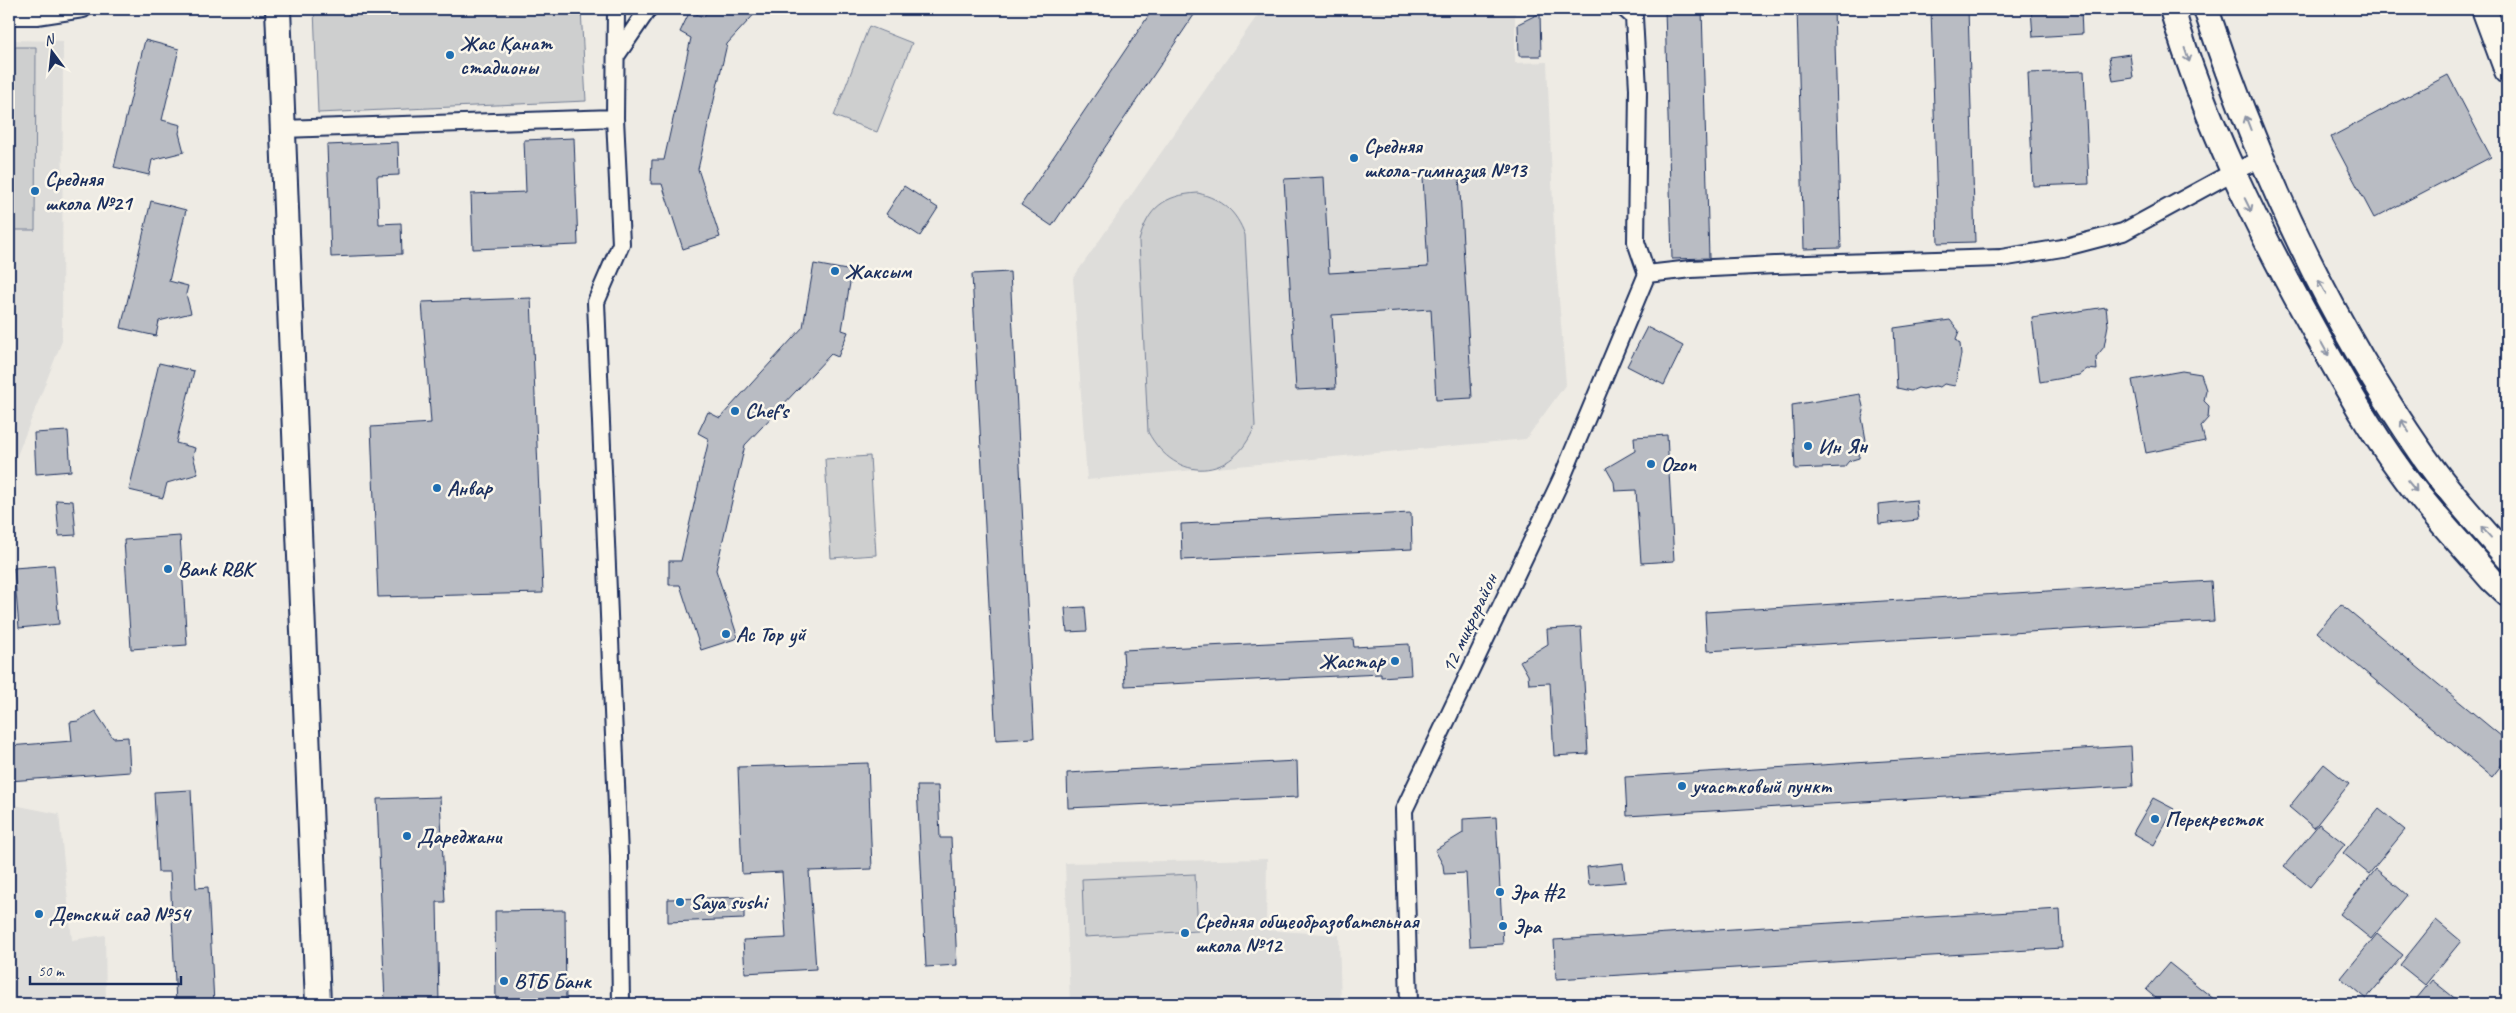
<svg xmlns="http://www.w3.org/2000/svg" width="2516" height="1013" viewBox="0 0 2516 1013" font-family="Caveat,sans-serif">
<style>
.built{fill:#deddda}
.green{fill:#cecfcf;stroke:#747f96}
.building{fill:#b9bcc3;stroke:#1b2f5e}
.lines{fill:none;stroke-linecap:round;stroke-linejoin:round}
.street-casing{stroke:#1b2f5e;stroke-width:20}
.secondary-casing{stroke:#1b2f5e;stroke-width:28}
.street{stroke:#fbf7ec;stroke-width:16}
.secondary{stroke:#fbf7ec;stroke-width:24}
.oneway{stroke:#8b93a5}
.poi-dot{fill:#1f6fb2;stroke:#fbf7ec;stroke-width:2}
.labels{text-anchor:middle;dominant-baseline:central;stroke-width:5;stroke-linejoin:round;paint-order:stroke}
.poi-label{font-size:21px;font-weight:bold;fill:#1b2f5e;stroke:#fbf7ec;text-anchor:start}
.street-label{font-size:21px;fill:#1b2f5e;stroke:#fbf7ec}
</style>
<rect width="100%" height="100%" fill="#eeebe4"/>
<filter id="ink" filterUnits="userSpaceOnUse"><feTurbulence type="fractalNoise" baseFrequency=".02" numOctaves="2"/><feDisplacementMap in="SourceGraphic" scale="10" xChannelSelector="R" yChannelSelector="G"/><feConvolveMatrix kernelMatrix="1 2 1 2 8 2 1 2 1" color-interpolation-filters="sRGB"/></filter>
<g filter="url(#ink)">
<path class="built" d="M 1262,9 L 1515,9 L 1515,63 L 1547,62 L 1555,252 L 1566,384 L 1526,439 L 1087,480 L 1073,278 Z
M 9,40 L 63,41 L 62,341 L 9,476 Z
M 9,804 L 59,814 L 72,940 L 105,935 L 106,1004 L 9,1004 Z
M 1267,859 L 1266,930 L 1339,935 L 1341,1004 L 1070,1004 L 1065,863 Z"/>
<path class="green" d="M 314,9 L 581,9 L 586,101 L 318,113 Z
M 869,26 L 912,43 L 877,132 L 834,116 Z
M 9,47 L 36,47 L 35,230 L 9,230 Z
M 1198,193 C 1223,200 1236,211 1245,235 L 1255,426 C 1233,481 1176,484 1148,432 L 1139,241 C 1148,208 1164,195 1198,193 Z
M 870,456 L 876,555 L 831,558 L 825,459 Z
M 1195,874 L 1198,931 L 1084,937 L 1082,879 Z"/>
<path class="building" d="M 710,9 L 759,9 L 727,44 L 698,169 L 720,237 L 683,249 L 662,184 L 651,184 L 652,160 L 664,160 L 691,38 L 680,32 L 690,11 L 703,17 Z
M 1153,9 L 1198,9 L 1052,226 L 1021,205 Z
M 1665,9 L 1702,9 L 1709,258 L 1672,259 Z
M 1797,9 L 1834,9 L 1841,248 L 1804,249 Z
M 1931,9 L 1968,9 L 1975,242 L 1938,243 Z
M 2031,9 L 2081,9 L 2082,34 L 2033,37 Z
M 1540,13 L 1541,56 L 1519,56 L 1518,24 Z
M 145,40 L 179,49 L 162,120 L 181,125 L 179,133 L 184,152 L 152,160 L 149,175 L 114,167 Z
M 2130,54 L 2133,78 L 2113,81 L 2109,57 Z
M 2084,71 L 2089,184 L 2033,186 L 2028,73 Z
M 2448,75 L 2491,157 L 2374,218 L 2331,137 Z
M 574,138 L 578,245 L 473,249 L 471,194 L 526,192 L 524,140 Z
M 398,142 L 399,175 L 377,176 L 379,224 L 401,223 L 402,254 L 331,257 L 327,145 Z
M 1459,175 L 1472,398 L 1436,400 L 1431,309 L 1332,315 L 1336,388 L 1296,390 L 1284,179 L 1324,177 L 1329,273 L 1428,267 L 1423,177 Z
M 904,186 L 938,208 L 920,236 L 886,214 Z
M 151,201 L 186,210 L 169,281 L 188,286 L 186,294 L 191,313 L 159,321 L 156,336 L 121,328 Z
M 814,264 L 852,271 L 842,330 L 848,332 L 838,357 L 831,354 L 745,445 L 716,570 L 738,638 L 701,650 L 680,585 L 669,585 L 669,561 L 681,561 L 709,439 L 698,433 L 708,412 L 720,418 L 803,327 Z
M 1010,272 L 1034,738 L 996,740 L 972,274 Z
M 531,298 L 543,593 L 378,597 L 371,427 L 431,423 L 422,302 Z
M 2106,307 L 2108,325 L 2104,347 L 2096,357 L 2097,370 L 2087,369 L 2079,375 L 2040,382 L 2032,318 Z
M 1950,320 L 1959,331 L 1956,339 L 1960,344 L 1961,354 L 1955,386 L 1944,384 L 1940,387 L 1935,386 L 1923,389 L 1918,388 L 1911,391 L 1897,388 L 1894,328 Z
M 1647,327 L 1683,346 L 1664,385 L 1627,366 Z
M 159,363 L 194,371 L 176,443 L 195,448 L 193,456 L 198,474 L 167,483 L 163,498 L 129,490 Z
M 2182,371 L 2201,374 L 2206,390 L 2204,401 L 2209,406 L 2208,418 L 2201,426 L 2205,441 L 2146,453 L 2132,380 Z
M 1860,394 L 1864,411 L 1862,418 L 1866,440 L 1860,447 L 1859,458 L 1849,461 L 1844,467 L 1795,469 L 1792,405 Z
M 68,431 L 71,471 L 36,474 L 34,433 Z
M 1667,435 L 1674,561 L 1641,563 L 1636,490 L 1615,491 L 1614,482 L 1606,468 L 1635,451 L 1634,437 Z
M 56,500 L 73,501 L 76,535 L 59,536 Z
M 1916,500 L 1918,520 L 1879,524 L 1878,504 Z
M 1411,513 L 1412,549 L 1182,560 L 1181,524 Z
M 180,536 L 187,645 L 131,649 L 124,540 Z
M 54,565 L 59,624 L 19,628 L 14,568 Z
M 2211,581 L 2214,621 L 1707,651 L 1705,612 Z
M 2341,604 L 2507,741 L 2507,758 L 2492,777 L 2317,632 Z
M 1085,607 L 1087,631 L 1067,632 L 1065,608 Z
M 1581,627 L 1588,754 L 1554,756 L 1550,683 L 1529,684 L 1528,675 L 1520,661 L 1548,644 L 1547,629 Z
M 1353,639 L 1354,647 L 1409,644 L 1411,675 L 1381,677 L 1381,674 L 1125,686 L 1123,650 Z
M 95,711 L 113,738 L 128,737 L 130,772 L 9,781 L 9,746 L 72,741 L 70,722 L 78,721 Z
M 2131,746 L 2133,786 L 1627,816 L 1625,777 Z
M 1297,761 L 1298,797 L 1068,808 L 1067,773 Z
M 868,763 L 872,869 L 809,871 L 816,969 L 745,973 L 743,940 L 786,938 L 782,872 L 742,874 L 738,767 Z
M 2324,764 L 2349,784 L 2314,828 L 2289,807 Z
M 917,786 L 938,786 L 940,838 L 951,838 L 957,965 L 926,967 Z
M 191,790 L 196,888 L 208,887 L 214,1004 L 176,1004 L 170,872 L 158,872 L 154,792 Z
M 440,797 L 445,902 L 437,902 L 439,1004 L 385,1004 L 377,799 Z
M 2153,798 L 2174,809 L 2154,845 L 2133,833 Z
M 2379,809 L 2405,830 L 2369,874 L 2343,853 Z
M 1496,817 L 1503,944 L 1470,946 L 1466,873 L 1444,874 L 1443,865 L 1435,850 L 1463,833 L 1463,819 Z
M 2319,824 L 2345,844 L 2310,887 L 2284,866 Z
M 1623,863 L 1625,882 L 1589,885 L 1587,867 Z
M 2376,869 L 2407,895 L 2371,939 L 2340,914 Z
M 744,897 L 744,919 L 668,922 L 668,899 Z
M 2060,909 L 2062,948 L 1556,979 L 1554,940 Z
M 565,910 L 566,1004 L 496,1004 L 495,911 Z
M 2436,920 L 2461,941 L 2425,985 L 2400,965 Z
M 2377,934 L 2403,955 L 2366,999 L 2341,978 Z
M 2169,963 L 2220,1004 L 2163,1004 L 2146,990 Z
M 2432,980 L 2462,1004 L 2412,1004 Z"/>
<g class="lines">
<g class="street-casing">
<path id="street" d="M 1625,9 L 1634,17 L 1638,89 L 1636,242 L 1647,274
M 9,16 L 37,16 L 83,9
M 616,56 L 648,9
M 615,118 L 621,244 L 596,302 L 619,856 L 621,1004
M 282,129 L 615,118 L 616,9
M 1647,274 L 1691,269 L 1775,265 L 2001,258 L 2062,248 L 2123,232 L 2233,172 L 2262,159
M 1409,1004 L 1404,810 L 1561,480 L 1647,274"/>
</g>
<g class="secondary-casing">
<path id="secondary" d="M 278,9 L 318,1004
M 2172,9 C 2205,122 2257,227 2314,330 C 2341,378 2368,427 2401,472 C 2427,509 2461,544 2491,579 L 2507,594
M 2206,9 C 2258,166 2328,318 2423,455 C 2448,491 2478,524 2507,557
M 2484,9 L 2507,71"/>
</g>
<use href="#street" class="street"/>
<use href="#secondary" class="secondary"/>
</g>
<defs><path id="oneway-shaft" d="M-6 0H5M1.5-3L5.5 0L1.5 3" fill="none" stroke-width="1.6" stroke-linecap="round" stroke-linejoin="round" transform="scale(1.25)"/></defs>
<g class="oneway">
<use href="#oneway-shaft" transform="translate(2187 55) rotate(71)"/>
<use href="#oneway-shaft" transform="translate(2248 123) rotate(-111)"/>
<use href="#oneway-shaft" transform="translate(2248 205) rotate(64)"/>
<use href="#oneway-shaft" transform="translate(2322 287) rotate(-118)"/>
<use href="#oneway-shaft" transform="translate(2325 349) rotate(61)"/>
<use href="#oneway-shaft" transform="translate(2405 426) rotate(-123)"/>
<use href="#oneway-shaft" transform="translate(2412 486) rotate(50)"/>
<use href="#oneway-shaft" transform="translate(2486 532) rotate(-132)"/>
</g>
</g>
<g class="poi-dot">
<circle cx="450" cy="55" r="5"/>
<circle cx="1354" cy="158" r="5"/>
<circle cx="35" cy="191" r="5"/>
<circle cx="835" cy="271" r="5"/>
<circle cx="735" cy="411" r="5"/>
<circle cx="1808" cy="446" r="5"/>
<circle cx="1651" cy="464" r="5"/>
<circle cx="437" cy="488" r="5"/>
<circle cx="168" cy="569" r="5"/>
<circle cx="726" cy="634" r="5"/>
<circle cx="1395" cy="661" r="5"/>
<circle cx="1682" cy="786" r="5"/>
<circle cx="2155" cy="819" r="5"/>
<circle cx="407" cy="836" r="5"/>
<circle cx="1500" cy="892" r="5"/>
<circle cx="680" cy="902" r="5"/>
<circle cx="39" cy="914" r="5"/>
<circle cx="1503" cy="926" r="5"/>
<circle cx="1185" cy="933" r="5"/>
<circle cx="504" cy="981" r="5"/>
</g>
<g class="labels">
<g class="poi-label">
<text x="460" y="43">Жас Қанат<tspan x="460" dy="24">стадионы</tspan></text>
<text x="1364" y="146">Средняя<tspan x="1364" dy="24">школа-гимназия №13</tspan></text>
<text x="45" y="179">Средняя<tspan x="45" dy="24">школа №21</tspan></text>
<text x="845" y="271">Жаксым</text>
<text x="745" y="411">Chef's</text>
<text x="1818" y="446">Ин Ян</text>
<text x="1661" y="464">Ozon</text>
<text x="447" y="488">Анвар</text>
<text x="178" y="569">Bank RBK</text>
<text x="736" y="634">Ас Тор уй</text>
<text x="1385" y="661" text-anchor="end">Жастар</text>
<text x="1692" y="786">участковый пункт</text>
<text x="2165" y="819">Перекресток</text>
<text x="417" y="836">Дареджани</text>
<text x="1510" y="892">Эра #2</text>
<text x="690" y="902">Saya sushi</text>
<text x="49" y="914">Детский сад №54</text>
<text x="1195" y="921">Средняя общеобразовательная<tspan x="1195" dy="24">школа №12</tspan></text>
<text x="1513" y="926">Эра</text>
<text x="514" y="981">ВТБ Банк</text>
</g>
<g class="street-label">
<text transform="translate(1469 623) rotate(-65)">12 микрорайон</text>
</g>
</g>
<rect width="2516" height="1013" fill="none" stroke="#fbf7ec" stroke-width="30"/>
<rect x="15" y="15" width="2486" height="983" fill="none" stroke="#1b2f5e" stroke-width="2" filter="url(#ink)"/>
<g transform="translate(52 52) rotate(345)" stroke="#fbf7ec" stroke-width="4" paint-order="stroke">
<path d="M0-4L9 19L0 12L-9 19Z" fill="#1b2f5e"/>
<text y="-8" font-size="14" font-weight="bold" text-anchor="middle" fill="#1b2f5e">N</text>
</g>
<path d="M30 976v8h151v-8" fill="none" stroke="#1b2f5e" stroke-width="2.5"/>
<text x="38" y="976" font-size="15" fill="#1b2f5e" stroke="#fbf7ec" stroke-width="4" paint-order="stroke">50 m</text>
</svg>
